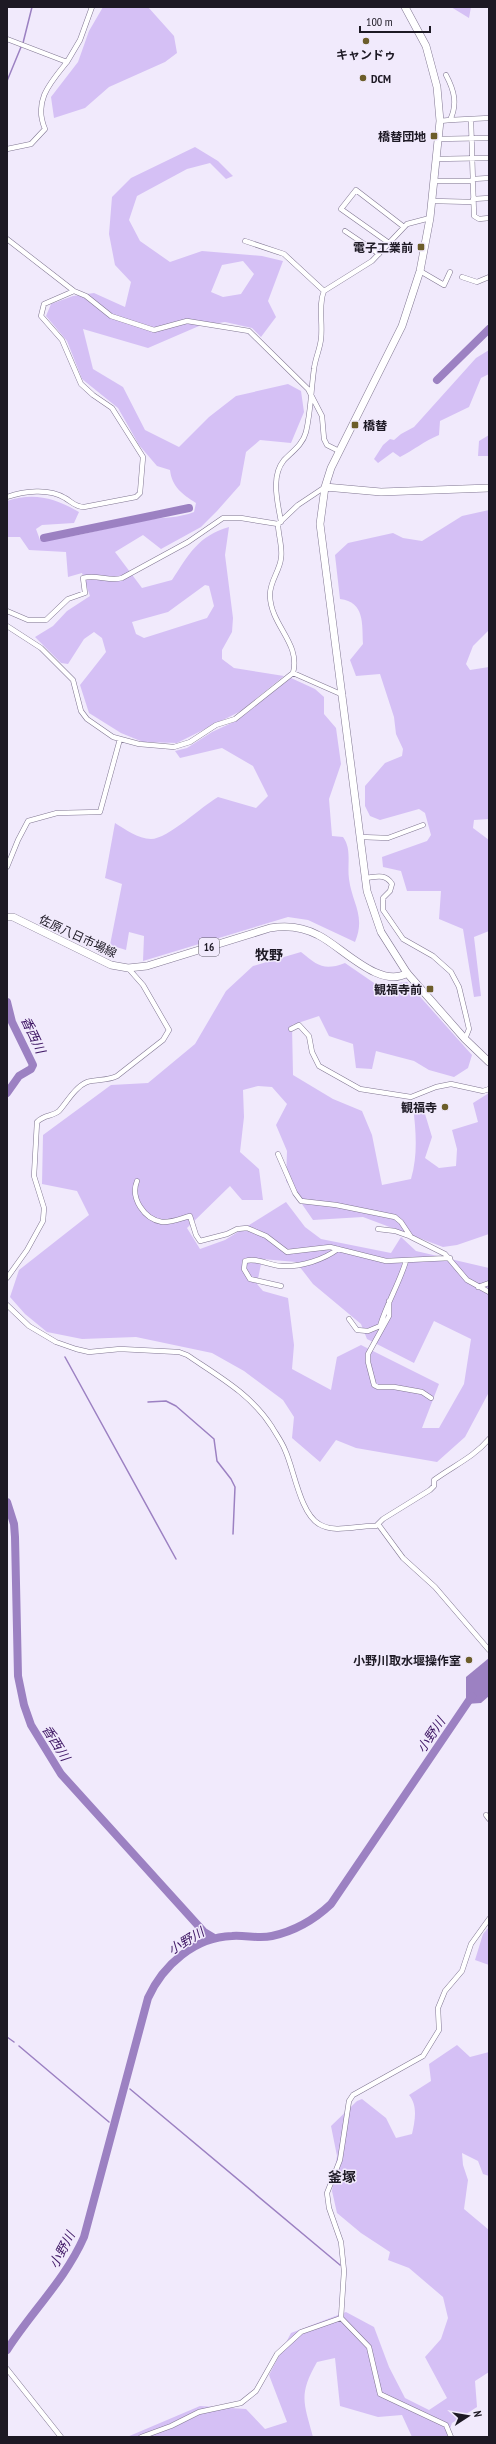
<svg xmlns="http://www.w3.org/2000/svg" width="496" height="2444" viewBox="0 0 496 2444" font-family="'PT Sans Narrow','Noto Sans JP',sans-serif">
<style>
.green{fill:#d5c0f5;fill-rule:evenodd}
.water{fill:#9c81c2}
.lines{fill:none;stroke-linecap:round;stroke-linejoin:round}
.stream{stroke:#9c81c2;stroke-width:1.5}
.river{stroke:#9c81c2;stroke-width:8}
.street-casing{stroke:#817792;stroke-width:5.5}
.secondary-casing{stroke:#817792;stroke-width:8}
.primary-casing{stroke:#817792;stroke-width:8}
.street{stroke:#fff;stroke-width:4.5}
.secondary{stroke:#fff;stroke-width:7}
.primary{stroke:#fff;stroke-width:7}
.poi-dot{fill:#6c5d2a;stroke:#f1eafc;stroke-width:1.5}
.labels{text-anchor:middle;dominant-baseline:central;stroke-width:3;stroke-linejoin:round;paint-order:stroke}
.shield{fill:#f1eafc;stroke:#5d5865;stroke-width:1}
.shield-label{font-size:11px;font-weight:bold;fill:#1d1924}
.poi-label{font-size:12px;font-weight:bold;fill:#1d1924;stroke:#f1eafc;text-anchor:end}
.street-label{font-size:12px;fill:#1d1924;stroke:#f1eafc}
.water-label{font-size:13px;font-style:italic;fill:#3d1563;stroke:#f1eafc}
.quarter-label{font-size:14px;font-weight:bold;fill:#1d1924;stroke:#f1eafc}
</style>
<rect width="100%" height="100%" fill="#f1eafc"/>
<path class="green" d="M 103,7 L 148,7 L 174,36 L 177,53 L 165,62 L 109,87 L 85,108 L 54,118 L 51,97 L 78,62 L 89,31 Z
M 451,7 L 471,7 L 469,18 Z
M 195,147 L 218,161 L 233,176 L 226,179 L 210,163 L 187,169 L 137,196 L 129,220 L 140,241 L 170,262 L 202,251 L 262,256 L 283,261 L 268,301 L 276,317 L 261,337 L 252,328 L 225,322 L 199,326 L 148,348 L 83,329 L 93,369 L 123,387 L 145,430 L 179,447 L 209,417 L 236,396 L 288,384 L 301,391 L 304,412 L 291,443 L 260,440 L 246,452 L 240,485 L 217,511 L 201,527 L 161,549 L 143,535 L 115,552 L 142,588 L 172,580 C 189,554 198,536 229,527 L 225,555 L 233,618 L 232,632 L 222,650 L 222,659 L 234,668 L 284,676 L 241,711 L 177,743 L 143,742 L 121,733 L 89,713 L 80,685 L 106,652 L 102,638 L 94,632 L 84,639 L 68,664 L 61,663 L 35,637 L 53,626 L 67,611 L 90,596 L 82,573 L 68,577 L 66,552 L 29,550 L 20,537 L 7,537 L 7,501 C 34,492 55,498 79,512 L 74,523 L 42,525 L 36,529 L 40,540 C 77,538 112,526 148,520 C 164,517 179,518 194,512 L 196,503 C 182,494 172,487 170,470 L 157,466 L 139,445 L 118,408 L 82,379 L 67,341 L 46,316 L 51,304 L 73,296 L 94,293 L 125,307 L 131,282 L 115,265 L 109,234 L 112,197 L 131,178 ZM 243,261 L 254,274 L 241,294 L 223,297 L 211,292 L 222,265 ZM 205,585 L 209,586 L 214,606 L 207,618 L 144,638 L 136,634 L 132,622 L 168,612 Z
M 489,350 L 489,374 L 481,378 L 469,407 L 440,421 L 439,435 C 424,441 414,450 400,457 L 393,452 L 378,463 L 374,459 L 383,445 L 390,439 L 394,440 L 401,434 L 414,427 L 476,358 Z
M 489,435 L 489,456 L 478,456 L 479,441 Z
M 489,510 L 489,630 L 473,646 L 466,664 L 470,670 L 489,667 L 489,819 L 474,820 L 473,828 L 489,840 L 489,931 L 474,937 L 481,996 L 474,997 L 463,929 L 439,919 L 441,891 L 407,891 L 401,871 L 383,867 L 382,857 L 427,841 L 431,835 L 425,813 L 419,809 L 380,820 L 370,816 L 365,806 L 365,786 L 385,763 L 402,756 L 403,749 L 396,734 L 394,717 L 380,674 L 356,676 L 350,660 L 363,644 C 362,624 365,602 340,599 L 335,555 L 348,543 L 393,533 L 403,538 L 422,541 L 462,516 Z
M 291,678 L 315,689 L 324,697 L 324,714 L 336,728 L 341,764 L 329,799 L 332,836 L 343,837 C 352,849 347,864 349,879 C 352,903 366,916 355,942 L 308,920 L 288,917 L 143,961 L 144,936 L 129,932 L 126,950 L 110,945 L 122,884 L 105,878 L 115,823 C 125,829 138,839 151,839 C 168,839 202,806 218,797 L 256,808 L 268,796 L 253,766 L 222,748 L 180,758 L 175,751 L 187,748 L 212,732 L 238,720 Z
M 301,952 C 318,966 324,971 345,963 L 377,985 L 407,982 L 472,1055 L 468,1068 L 454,1077 L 429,1070 L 414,1061 L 376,1051 L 372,1069 L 356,1068 L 353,1044 L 329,1036 L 319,1016 L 292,1025 L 293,1075 L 333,1099 L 362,1111 L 372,1135 L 382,1185 L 411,1179 C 418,1154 416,1132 413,1106 L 422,1104 L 432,1137 L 425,1158 L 439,1168 L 456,1166 L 457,1149 L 452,1130 L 478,1122 L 473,1103 L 489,1093 L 489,1234 L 457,1245 L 443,1247 L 363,1217 L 313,1220 L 286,1181 L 287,1151 L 276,1125 L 287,1104 L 272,1087 L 258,1086 L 243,1090 L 244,1117 L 240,1152 L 259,1169 L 263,1200 L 242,1200 L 230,1186 L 187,1228 L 200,1249 L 225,1240 L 286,1202 L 305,1227 L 321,1239 L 391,1253 L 401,1237 L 416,1251 L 489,1268 L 489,1392 L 465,1437 L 437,1462 L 356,1448 L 336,1440 L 320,1462 L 292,1438 L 294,1417 L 283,1400 L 244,1371 L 212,1353 L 136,1337 L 82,1339 L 47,1332 L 25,1314 L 10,1297 L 19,1270 L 89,1215 L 77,1191 L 42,1184 L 43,1135 L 111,1085 L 148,1083 L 195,1044 L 226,991 L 253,966 ZM 262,1259 L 296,1262 L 313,1284 L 361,1324 L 367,1339 L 414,1363 L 434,1321 L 471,1339 L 464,1384 L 439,1428 L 422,1428 L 439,1384 L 361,1345 L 337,1357 L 331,1390 L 292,1369 L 294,1345 L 288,1298 L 263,1291 L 257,1284 Z
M 489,1927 L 489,1965 L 475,1960 L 483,1934 Z
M 457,2045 L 470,2057 L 489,2052 L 489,2176 L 483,2174 L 478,2161 L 462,2153 L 463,2165 L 468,2180 L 464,2209 L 489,2230 L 489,2372 L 475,2381 L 477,2407 L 452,2423 L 447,2437 L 412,2437 L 402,2415 L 378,2417 L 340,2406 L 335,2358 L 317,2362 C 298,2395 304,2403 313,2437 L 127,2437 L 200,2406 L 246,2409 L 265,2429 L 287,2422 L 269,2375 L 291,2333 L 346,2312 L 374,2327 L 389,2367 L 405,2398 L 429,2410 L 447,2398 L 425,2357 L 441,2339 L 448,2318 L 443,2297 L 409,2268 L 388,2260 L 390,2252 L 361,2233 L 337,2213 L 332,2191 L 337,2156 L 331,2126 L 357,2101 L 362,2099 L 386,2118 L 396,2138 L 412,2134 C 415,2120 418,2106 409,2095 L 431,2081 L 429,2064 Z"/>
<path class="water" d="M 489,1658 L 489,1696 L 481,1703 L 466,1704 L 466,1677 Z"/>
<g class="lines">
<path class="stream" d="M 23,43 L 32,7
M 7,81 L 21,47
M 7,207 L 7,213
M 65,1357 L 176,1559
M 148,1402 L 166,1401 L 176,1406 L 214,1439 L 217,1461 L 231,1479 L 235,1487 L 233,1534
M 7,2037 L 14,2042
M 19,2046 L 109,2122
M 125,2084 L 127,2086
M 130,2089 L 340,2265
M 113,2125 L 115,2126"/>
<path class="river" d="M 437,380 L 489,329
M 44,538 L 189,508
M 7,1002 L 12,1022 L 33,1065 L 31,1069 L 19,1076 L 7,1093
M 7,1502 L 14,1524 L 15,1537 L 18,1676 L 24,1705 L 31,1725 L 61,1774 L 204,1932 L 214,1938
M 7,2350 C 32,2311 65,2280 84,2237 L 148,1998 C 163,1965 195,1937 232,1936 C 246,1935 259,1939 272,1936 C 295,1931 314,1920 331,1904 L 472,1696"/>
<g class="street-casing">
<path id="street" d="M 7,39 L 67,62 C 50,83 33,101 45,129 L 31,144 L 7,149
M 67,62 L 80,40 L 92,7
M 450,120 L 489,118
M 471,120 L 474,216 L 479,219 L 489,218
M 440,121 L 450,120 C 458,104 454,90 446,75
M 438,139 L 489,138
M 436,159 L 489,158
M 473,179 L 489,178
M 434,181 L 473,181
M 473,199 L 489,198
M 433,201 L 473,202
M 345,231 L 379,254
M 7,239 L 74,291 L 86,296 L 111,316 L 154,330 L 187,321 L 249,331 L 308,389 L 322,416 L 324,439 L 327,445 L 339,451
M 245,241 L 284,254 L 324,291
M 389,243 L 341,209 L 356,190 L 404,227
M 420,271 L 444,285 L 450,272
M 462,277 L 477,282 L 489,277
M 7,497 C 24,491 49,488 65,498 C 72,502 75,507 84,507 L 136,497 L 140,493 L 143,457 L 112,408 L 93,395 L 81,384 L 62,340 L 41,316 L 44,304 L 74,291
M 281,522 C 278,503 270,477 284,460 C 293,451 303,444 306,432 C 311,411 311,390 314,369 C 315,359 320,349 321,339 C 323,323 318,305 324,291 L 372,261 L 407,224 L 430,218
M 7,611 L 28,620 L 46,620 L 68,599 L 85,593 L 83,578 C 96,574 110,582 122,578 L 188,542 L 223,518 L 241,518 L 278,524 L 298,505 L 325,487
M 7,626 L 41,648 L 73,680 L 81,711 L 87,719 L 113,737 L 139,744 L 174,747 L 190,742 L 216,725 L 235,719 L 293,673 C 301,643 271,626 270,596 C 269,582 280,571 281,558 C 283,549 278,534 278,524
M 293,673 L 343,695
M 360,837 L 388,838 L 423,825
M 7,867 L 18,840 L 28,821 L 57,813 L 100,812 L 120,739
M 365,878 C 376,877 385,873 392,884 L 390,891 L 383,898 L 383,910 L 403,939 L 433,956 L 451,972 L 459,987 L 466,1016 L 469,1029 L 465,1039
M 291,1029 L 299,1025 L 309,1036 L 312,1052 L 319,1066 L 360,1089 L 411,1097 L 436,1087 L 451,1084 L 483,1091 L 489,1089
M 278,1154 L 295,1193 L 301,1201 L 336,1205 L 395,1217 L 401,1222 L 411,1237 L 445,1254 L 467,1280 L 489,1292
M 137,1181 C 130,1198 144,1219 162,1222 C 171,1223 182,1218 190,1216 L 196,1235 L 200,1241 L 227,1234 L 237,1229 L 247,1228 L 266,1236 L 287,1252 L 330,1247 L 386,1261 L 450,1258
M 378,1229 L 395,1231 L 409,1236
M 7,1278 L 27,1250 L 43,1221 L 44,1208 L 34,1176 L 37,1122 C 45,1114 52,1117 59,1111 C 67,1102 75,1087 87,1082 C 97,1079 107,1081 117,1076 L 163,1040 L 169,1030 L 143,985 L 128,968
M 281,1286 L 250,1279 L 244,1269 L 245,1261 C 257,1257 270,1266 282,1266 C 301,1267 323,1260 338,1249
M 478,1287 L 489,1283
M 389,1301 L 389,1316 L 368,1354 L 368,1362 L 374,1385 L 378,1387 L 394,1387 L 422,1392 L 431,1398
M 7,1305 L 29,1326 L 56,1342 L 76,1349 L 89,1352 L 120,1349 L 179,1352 L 187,1355 C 218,1376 251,1394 272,1427 C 276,1434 282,1442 285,1450 C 294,1469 300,1513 319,1524 C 335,1534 358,1525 376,1526 L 383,1519 L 430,1490 L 434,1486 L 434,1480 C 453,1466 474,1457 489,1439
M 349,1319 L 357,1330 L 368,1331 L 380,1326 C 387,1303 399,1284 406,1261
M 378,1524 L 403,1558 L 435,1587 L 489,1650
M 486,1815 L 489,1819
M 7,2369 L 61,2437
M 141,2437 L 171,2426 L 199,2412 L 241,2403 L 256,2391 L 277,2354 L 301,2332 L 341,2318
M 451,2437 L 446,2425 L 380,2394 L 369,2347 L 341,2318 L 344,2271 L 341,2242 L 329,2208 L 327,2193 L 340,2160 L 349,2101 L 353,2095 L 423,2056 L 439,2030 L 438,2008 L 445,1991 L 462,1971 L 471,1944 L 489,1919"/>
</g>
<g class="secondary-casing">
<path id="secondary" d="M 405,7 L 426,46 L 437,87 L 440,121 L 430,218 L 420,271 L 402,326 L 331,468 L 325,487 L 320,524 L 367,891 L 381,932 L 407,973
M 325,487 L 381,492 L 489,488"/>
</g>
<g class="primary-casing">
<path id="primary" d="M 7,917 L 13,917 L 111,965 L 128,968 L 147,966 L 270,928 C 287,925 303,927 318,935 C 341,946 380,990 407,973 L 465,1039 L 489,1062"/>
</g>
<use href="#street" class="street"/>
<use href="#secondary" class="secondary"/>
<use href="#primary" class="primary"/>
</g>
<g class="poi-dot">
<circle cx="366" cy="41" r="4"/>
<circle cx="363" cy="78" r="4"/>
<rect x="430" y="132" width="8" height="8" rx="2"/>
<rect x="417" y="243" width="8" height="8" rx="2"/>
<rect x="351" y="421" width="8" height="8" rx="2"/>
<rect x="426" y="985" width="8" height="8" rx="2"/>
<circle cx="445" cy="1107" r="4"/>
<circle cx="469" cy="1660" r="4"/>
</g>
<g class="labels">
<rect class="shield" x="199" y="938" width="20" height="18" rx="3"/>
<g class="shield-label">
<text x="209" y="947">16</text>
</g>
<g class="poi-label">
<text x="366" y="54" text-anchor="middle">キャンドゥ</text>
<text x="371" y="78" text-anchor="start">DCM</text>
<text x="426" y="136">橋替団地</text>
<text x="413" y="247">電子工業前</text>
<text x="363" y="425" text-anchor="start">橋替</text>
<text x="422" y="989">観福寺前</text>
<text x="437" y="1107">観福寺</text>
<text x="461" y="1660">小野川取水堰操作室</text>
</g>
<g class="street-label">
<text transform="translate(78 936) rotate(25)">佐原八日市場線</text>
</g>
<g class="water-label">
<text transform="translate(33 1035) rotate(65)">香西川</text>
<text transform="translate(431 1735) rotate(-56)">小野川</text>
<text transform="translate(56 1743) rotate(58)">香西川</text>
<text transform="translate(186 1941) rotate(-31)">小野川</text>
<text transform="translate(62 2250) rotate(-62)">小野川</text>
</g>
<g class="quarter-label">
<text x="269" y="955">牧野</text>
<text x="342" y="2177">釜塚</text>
</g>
</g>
<rect width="496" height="2444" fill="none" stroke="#1d1924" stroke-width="16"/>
<g transform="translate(468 2416) rotate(78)" stroke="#f1eafc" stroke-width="3" paint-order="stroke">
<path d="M0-3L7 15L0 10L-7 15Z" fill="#1d1924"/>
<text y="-6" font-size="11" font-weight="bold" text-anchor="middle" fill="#1d1924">N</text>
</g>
<path d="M360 26v6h70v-6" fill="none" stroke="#1d1924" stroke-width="2"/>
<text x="366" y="26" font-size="12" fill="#1d1924" stroke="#f1eafc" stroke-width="3" paint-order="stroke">100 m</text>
</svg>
